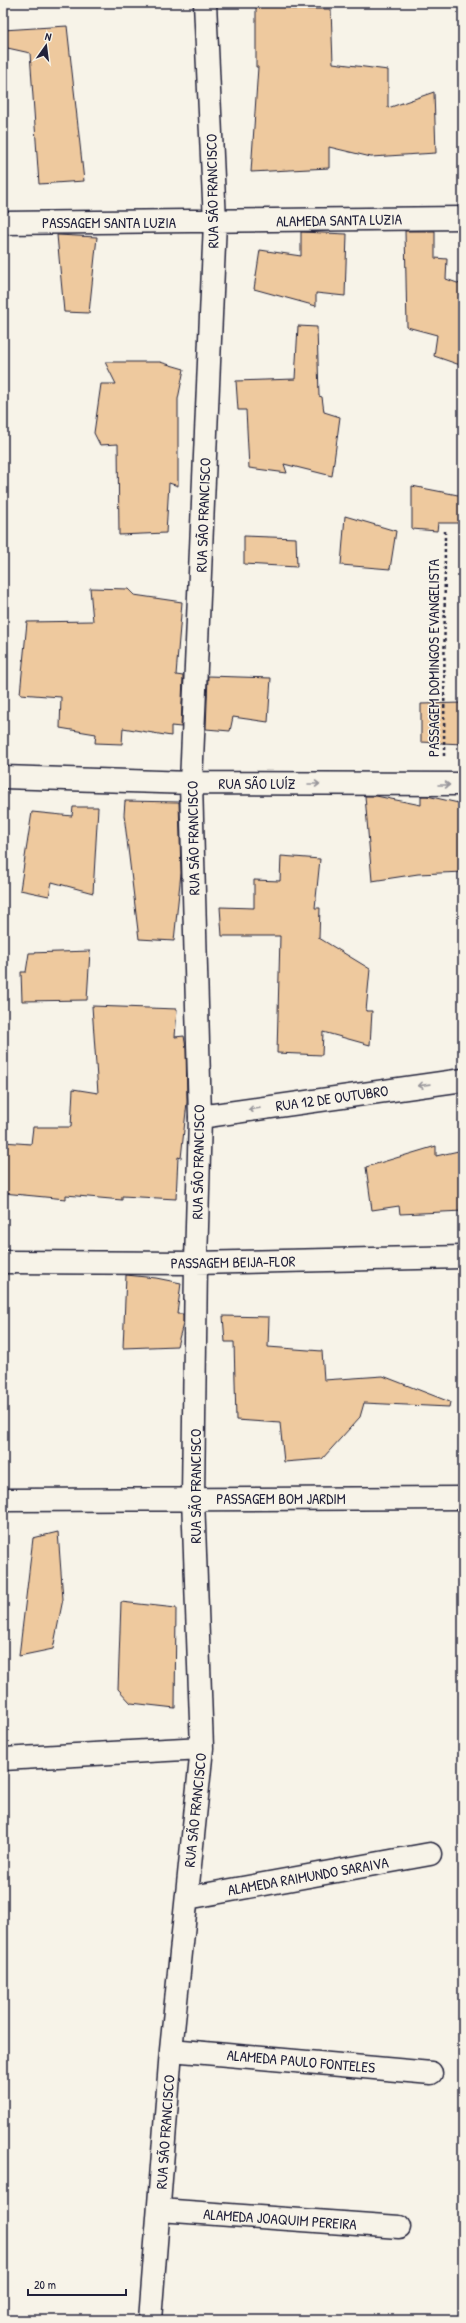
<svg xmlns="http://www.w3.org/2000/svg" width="466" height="2323" viewBox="0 0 466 2323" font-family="'Patrick Hand',sans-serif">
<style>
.building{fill:#eec99e;stroke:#22223b}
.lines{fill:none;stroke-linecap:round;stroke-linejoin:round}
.minor-casing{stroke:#22223b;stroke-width:25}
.major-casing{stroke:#22223b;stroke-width:25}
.path{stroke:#22223b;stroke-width:2.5;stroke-dasharray:3 3;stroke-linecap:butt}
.minor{stroke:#f7f3e8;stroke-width:22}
.major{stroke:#f7f3e8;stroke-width:22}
.oneway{stroke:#97959a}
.labels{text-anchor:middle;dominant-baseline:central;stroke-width:3;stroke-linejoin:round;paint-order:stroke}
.street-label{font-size:15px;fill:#22223b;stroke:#f7f3e8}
</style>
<rect width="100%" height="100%" fill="#f7f3e8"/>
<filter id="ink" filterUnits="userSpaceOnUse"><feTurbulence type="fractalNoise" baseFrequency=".025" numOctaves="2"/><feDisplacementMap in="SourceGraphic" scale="8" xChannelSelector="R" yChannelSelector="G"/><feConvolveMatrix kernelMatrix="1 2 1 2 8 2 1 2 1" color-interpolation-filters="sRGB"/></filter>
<g filter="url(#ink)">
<path class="building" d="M 256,3 L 292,3 L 291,9 L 331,9 L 333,63 L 388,70 L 388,108 L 434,92 L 436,153 L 371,157 L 329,147 L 329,168 L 251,172 L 258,67 L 256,67 Z
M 67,26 L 84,181 L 39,184 L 30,53 L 3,47 L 3,30 Z
M 405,231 L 435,231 L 435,258 L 447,259 L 446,279 L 463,285 L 463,366 L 434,356 L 437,335 L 407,327 Z
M 301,232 L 347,234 L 345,296 L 316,293 L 316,306 L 254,289 L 260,250 L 301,256 Z
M 57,235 L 97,237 L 89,313 L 64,312 Z
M 298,326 L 317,327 L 319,396 L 322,397 L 324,412 L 340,417 L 332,476 L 284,464 L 287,473 L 249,468 L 246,410 L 238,410 L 236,381 L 295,379 Z
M 105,362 L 160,362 L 184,369 L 178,399 L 178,486 L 169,483 L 166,533 L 119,535 L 118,444 L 100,445 L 94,433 L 101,384 L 116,384 Z
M 412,486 L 463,496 L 463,523 L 438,523 L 437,531 L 412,529 Z
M 345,516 L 396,531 L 390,569 L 341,565 Z
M 244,536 L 296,538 L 297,567 L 244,564 Z
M 90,588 L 128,589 L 134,595 L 182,602 L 176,675 L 183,676 L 181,727 L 171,726 L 171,736 L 123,728 L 122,744 L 95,743 L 96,734 L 60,728 L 61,697 L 20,694 L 27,622 L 93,621 Z
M 208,676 L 271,678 L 268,722 L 233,717 L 230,731 L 206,729 Z
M 463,703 L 463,744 L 421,742 L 421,704 Z
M 365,796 L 376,796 L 421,805 L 421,796 L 427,796 L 463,804 L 463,872 L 418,874 L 372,881 Z
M 125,801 L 179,802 L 181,873 L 174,941 L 139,939 L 124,815 Z
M 73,807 L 98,807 L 93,893 L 52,882 L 49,896 L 20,890 L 32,812 L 72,816 Z
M 281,856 L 320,859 L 315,908 L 320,908 L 319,938 L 370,969 L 366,1011 L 372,1011 L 370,1045 L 323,1032 L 322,1055 L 277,1053 L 280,936 L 222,936 L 220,907 L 254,908 L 254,880 L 280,881 Z
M 90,951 L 87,1000 L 22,1001 L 21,972 L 26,972 L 29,953 Z
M 92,1006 L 177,1009 L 175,1037 L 184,1036 L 186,1048 L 187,1102 L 181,1158 L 178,1157 L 176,1199 L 122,1196 L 122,1200 L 66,1195 L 66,1199 L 3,1193 L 3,1142 L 31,1144 L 33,1127 L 71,1127 L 73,1089 L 98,1093 Z
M 436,1146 L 436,1156 L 463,1150 L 463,1211 L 400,1214 L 399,1206 L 372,1210 L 366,1167 Z
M 126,1275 L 156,1278 L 181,1283 L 177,1314 L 183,1314 L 183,1324 L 177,1346 L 123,1348 Z
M 223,1316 L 269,1317 L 268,1347 L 322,1351 L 324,1380 L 383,1376 L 450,1402 L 449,1407 L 364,1403 L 360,1417 L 322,1459 L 284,1462 L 280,1423 L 236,1420 L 234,1342 L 225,1342 Z
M 58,1532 L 63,1599 L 53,1649 L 19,1656 L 33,1538 Z
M 121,1602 L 176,1608 L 175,1708 L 131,1703 L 118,1689 Z"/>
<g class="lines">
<g class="minor-casing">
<path id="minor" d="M 3,223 L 463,218
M 191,783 L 215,222 L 205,3
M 3,1262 L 196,1263 L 463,1257
M 3,1500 L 463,1498
M 3,1759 L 202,1748
M 187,1898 L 430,1854
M 171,2050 L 431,2073
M 160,2210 L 399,2227
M 150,2320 L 171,2050 L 202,1748 L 193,1498 L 196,1263 L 200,1117"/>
</g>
<g class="major-casing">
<path id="major" d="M 3,777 L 191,783 L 463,784
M 191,783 L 200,1117 L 463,1080"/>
</g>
<path class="path" d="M 444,756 L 445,531"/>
<use href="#minor" class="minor"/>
<use href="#major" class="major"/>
</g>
<defs><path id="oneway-shaft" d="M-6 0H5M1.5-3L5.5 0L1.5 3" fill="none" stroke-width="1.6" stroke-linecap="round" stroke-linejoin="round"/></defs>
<g class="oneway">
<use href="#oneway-shaft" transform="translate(314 784)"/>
<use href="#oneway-shaft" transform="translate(444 785)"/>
<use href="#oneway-shaft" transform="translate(424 1085) rotate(172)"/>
<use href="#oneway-shaft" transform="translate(254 1109) rotate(172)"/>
</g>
</g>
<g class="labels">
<g class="street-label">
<text transform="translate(212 191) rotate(-91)">RUA SÃO FRANCISCO</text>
<text transform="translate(339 220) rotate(-1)">ALAMEDA SANTA LUZIA</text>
<text x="109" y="222">PASSAGEM SANTA LUZIA</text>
<text transform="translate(203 515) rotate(-88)">RUA SÃO FRANCISCO</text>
<text transform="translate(433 658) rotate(-90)">PASSAGEM DOMINGOS EVANGELISTA</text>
<text x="257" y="783">RUA SÃO LUÍZ</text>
<text transform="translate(193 838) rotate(-91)">RUA SÃO FRANCISCO</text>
<text transform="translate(332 1098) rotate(-8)">RUA 12 DE OUTUBRO</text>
<text transform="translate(198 1162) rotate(-89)">RUA SÃO FRANCISCO</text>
<text transform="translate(233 1262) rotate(-1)">PASSAGEM BEIJA-FLOR</text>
<text transform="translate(195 1486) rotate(-90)">RUA SÃO FRANCISCO</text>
<text x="281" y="1498">PASSAGEM BOM JARDIM</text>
<text transform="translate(195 1810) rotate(-84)">RUA SÃO FRANCISCO</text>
<text transform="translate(308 1876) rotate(-10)">ALAMEDA RAIMUNDO SARAIVA</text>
<text transform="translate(301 2061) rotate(5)">ALAMEDA PAULO FONTELES</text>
<text transform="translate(165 2132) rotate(-86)">RUA SÃO FRANCISCO</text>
<text transform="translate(280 2219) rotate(4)">ALAMEDA JOAQUIM PEREIRA</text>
</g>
</g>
<rect width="466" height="2323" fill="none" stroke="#f7f3e8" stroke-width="16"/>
<rect x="8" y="8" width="450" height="2307" fill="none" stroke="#22223b" stroke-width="1.5" filter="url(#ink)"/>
<g transform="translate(46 46) rotate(14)" stroke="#f7f3e8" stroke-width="3" paint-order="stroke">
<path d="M0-3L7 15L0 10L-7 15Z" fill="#22223b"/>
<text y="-6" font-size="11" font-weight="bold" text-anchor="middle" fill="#22223b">N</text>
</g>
<path d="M28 2289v6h98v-6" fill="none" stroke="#22223b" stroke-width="2"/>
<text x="34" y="2289" font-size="12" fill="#22223b" stroke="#f7f3e8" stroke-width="3" paint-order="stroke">20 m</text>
</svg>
